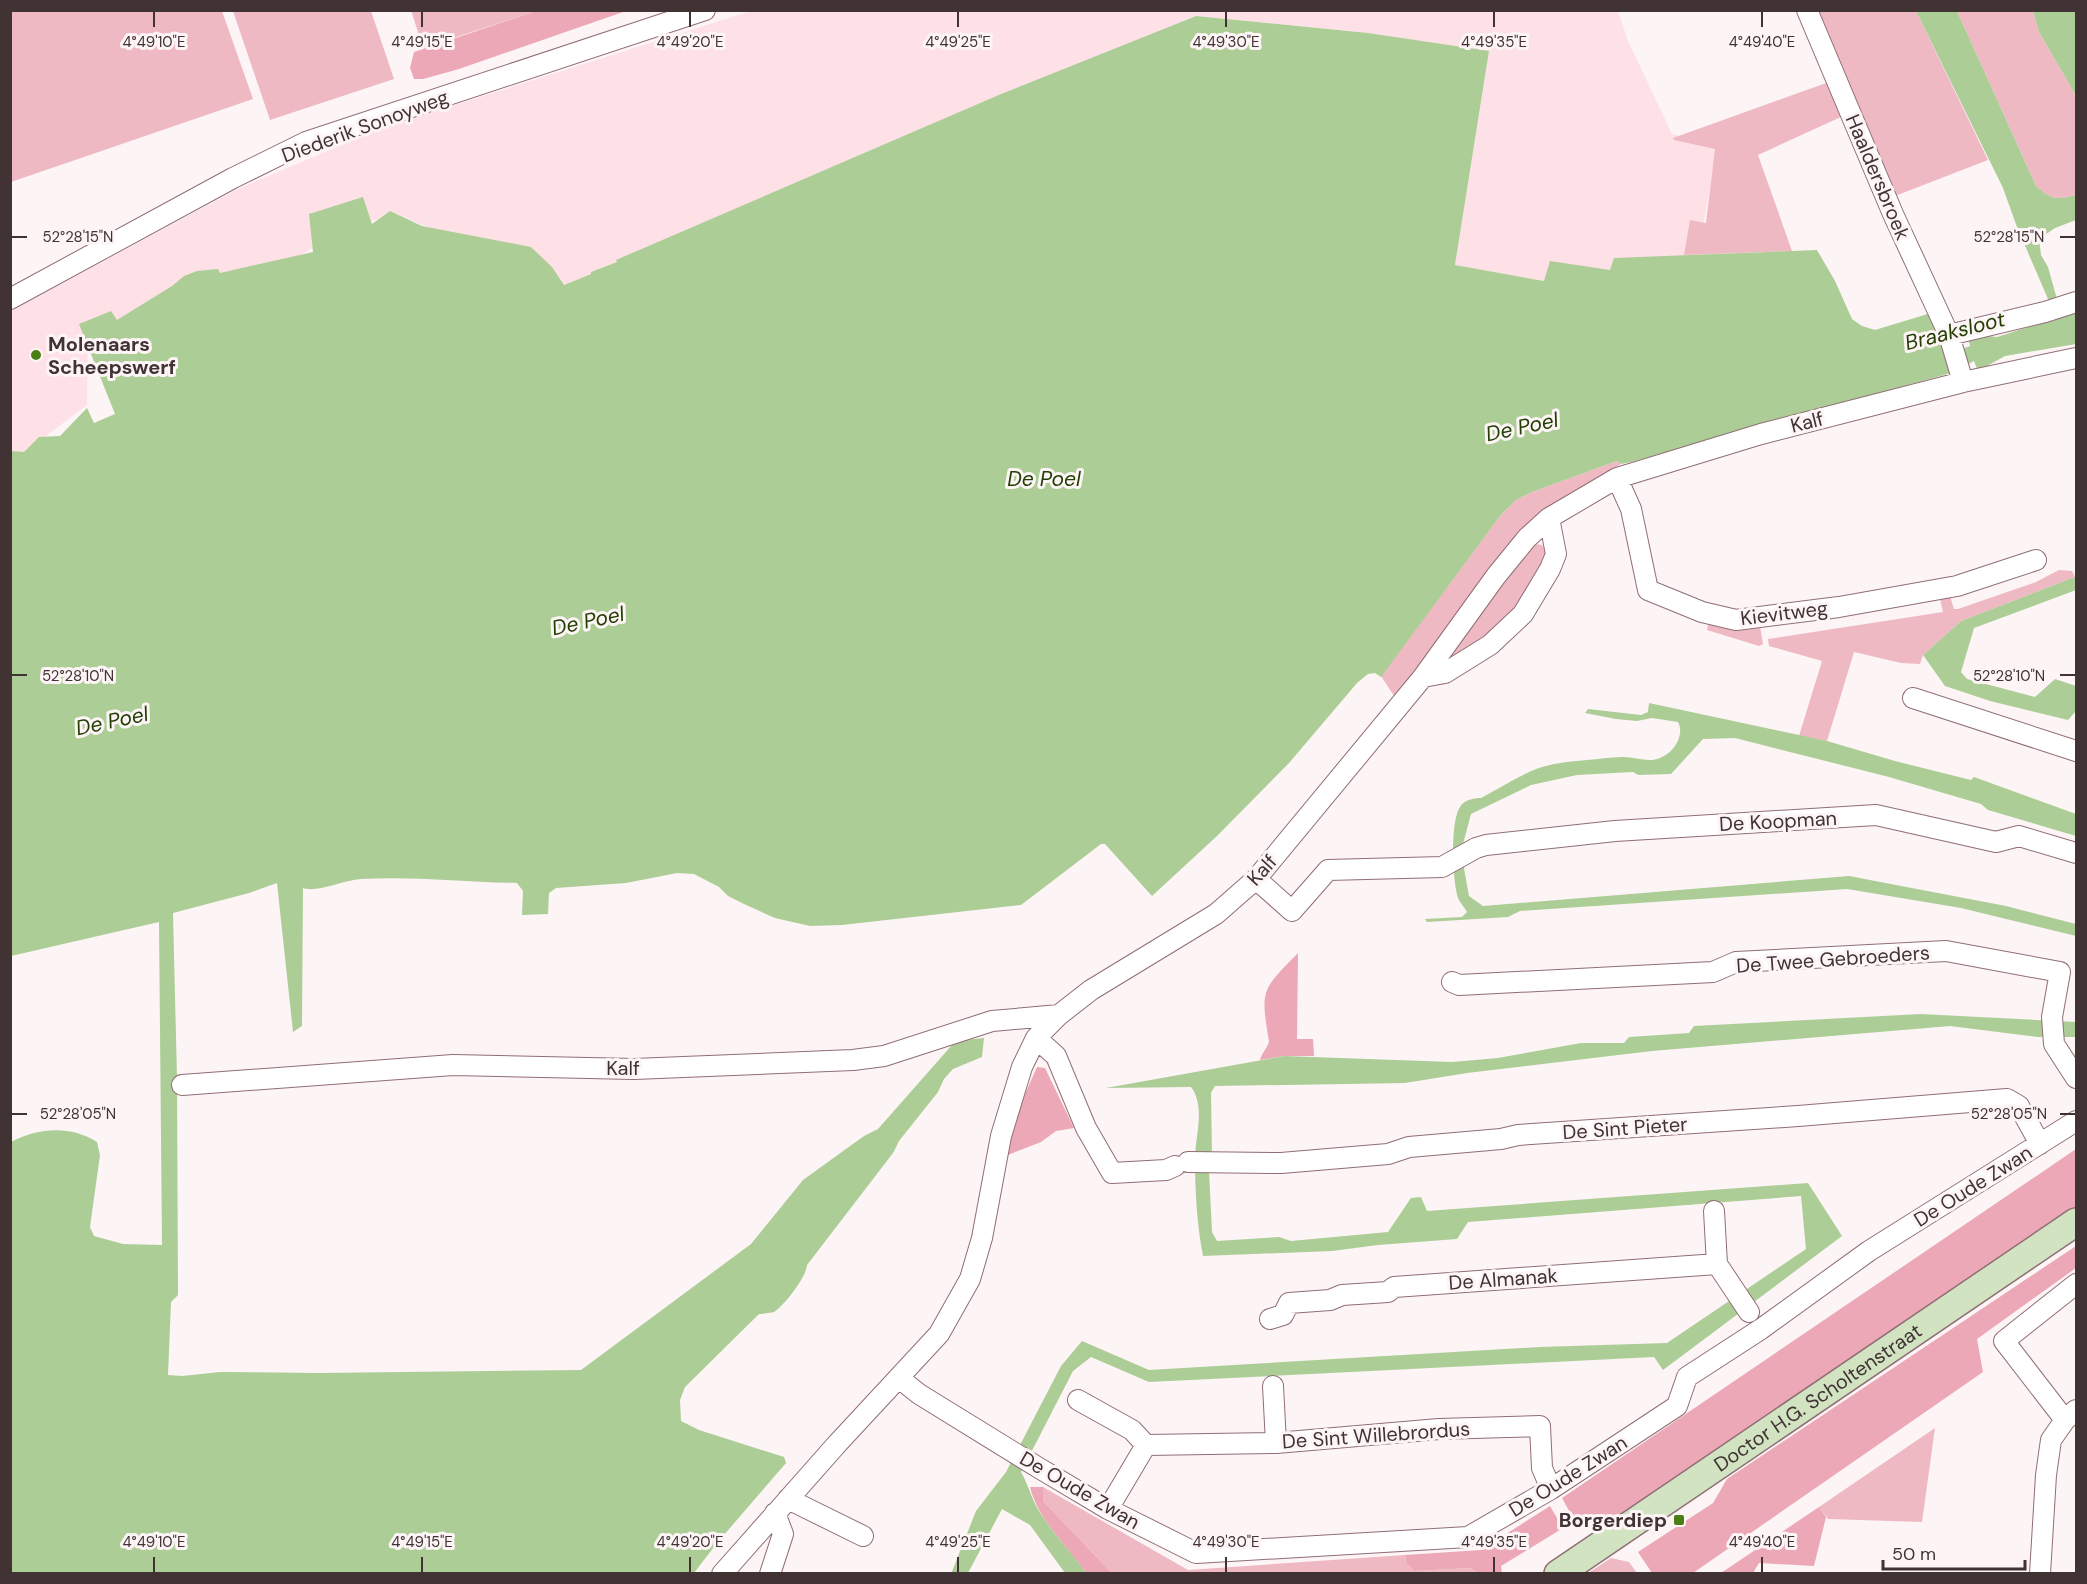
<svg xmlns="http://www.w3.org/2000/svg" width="2087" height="1584" viewBox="0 0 2087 1584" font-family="'DM Sans',sans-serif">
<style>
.built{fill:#fee1e7}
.green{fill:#efb9c4}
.forest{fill:#eca8b6}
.water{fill:#adcd96}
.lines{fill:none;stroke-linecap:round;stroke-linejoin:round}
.minor-casing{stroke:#906e75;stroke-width:22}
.secondary-casing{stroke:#906e75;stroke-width:30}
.minor{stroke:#fff;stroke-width:20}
.secondary{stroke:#d1e3c1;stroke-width:27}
.ticks{fill:none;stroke:#413234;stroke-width:2}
.poi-dot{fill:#4b7f13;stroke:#fcf4f5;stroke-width:2}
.labels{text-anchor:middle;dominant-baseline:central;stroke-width:6;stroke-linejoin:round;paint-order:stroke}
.street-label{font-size:20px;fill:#413234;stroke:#fcf4f5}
.poi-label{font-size:20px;font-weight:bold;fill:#413234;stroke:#fcf4f5;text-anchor:start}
.water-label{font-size:21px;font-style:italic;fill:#223f03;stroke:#fcf4f5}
.ticks-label{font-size:15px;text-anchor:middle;fill:#413234;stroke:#fcf4f5;stroke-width:6;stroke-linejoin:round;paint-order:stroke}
</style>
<rect width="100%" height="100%" fill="#fcf4f5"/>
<path class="built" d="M 751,11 L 1618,11 L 1628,41 L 1672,134 L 1717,147 L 1690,302 L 1544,281 L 1455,265 L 1489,52 L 1368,33 L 1196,16 L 1001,94 L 617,260 L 617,262 L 591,272 L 591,274 L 563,285 L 390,211 L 376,220 L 347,224 L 300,256 L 88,336 L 87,405 L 11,462 L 11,311 L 240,188 L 382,128 Z"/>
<path class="green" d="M 411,10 L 536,11 L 423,48 Z
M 10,11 L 222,11 L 253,99 L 11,182 Z
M 233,11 L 371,11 L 394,79 L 270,120 Z
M 1814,11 L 1916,11 L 1988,160 L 1895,196 Z
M 1957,11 L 2033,11 L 2039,32 L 2076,96 L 2076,195 C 2056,200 2052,200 2036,186 Z
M 1829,82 L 1843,116 L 1758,155 L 1792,251 L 1684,255 L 1690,220 L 1706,223 L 1715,149 L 1674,140 L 1673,138 Z
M 1617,461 L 1621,464 L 1585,487 L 1396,699 L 1381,676 L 1500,516 L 1516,500 L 1532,492 Z
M 1535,544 L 1542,545 L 1549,555 L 1513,612 L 1479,644 L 1437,665 L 1526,547 Z
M 2059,570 L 2072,571 L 2075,577 L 1961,621 L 1923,655 L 1920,664 L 1901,663 L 1854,652 L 1827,741 L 1799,736 L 1822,661 L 1769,646 L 1768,639 L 1943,612 L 1940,599 L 1950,596 L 1954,609 L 1958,609 L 2036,582 Z
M 1709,621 L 1760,626 L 1763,644 L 1759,646 L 1707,630 Z
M 1935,1428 L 1922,1522 L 1828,1519 L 1819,1507 Z
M 1043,1487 L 1188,1570 L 1405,1555 L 1406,1563 L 1414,1571 L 1471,1568 L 1478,1573 L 1112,1573 L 1043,1501 Z
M 1611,1558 L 1629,1562 L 1637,1573 L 1588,1573 Z"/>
<path class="forest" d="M 536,11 L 626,11 L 459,69 L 423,79 L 414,79 L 410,68 L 414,52 Z
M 1298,953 L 1297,1039 L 1313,1039 L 1314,1056 L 1284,1056 L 1260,1060 C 1262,1052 1268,1048 1269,1041 C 1260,989 1262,990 1298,953 Z
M 1037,1067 L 1045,1068 L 1074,1128 L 1056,1131 L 1041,1142 L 1008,1155 L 1017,1112 Z
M 2076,1149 L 2076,1207 L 1611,1524 L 1578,1527 L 1562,1498 Z
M 2076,1246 L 2076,1268 L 1977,1339 L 1983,1372 L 1693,1573 L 1652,1573 L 1638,1552 L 1713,1503 L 1727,1479 Z
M 1030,1487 L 1043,1487 L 1043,1501 L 1112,1573 L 1086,1573 C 1067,1546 1038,1520 1030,1487 Z
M 1550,1506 L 1563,1528 L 1501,1566 L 1502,1573 L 1478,1573 L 1471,1568 L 1414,1571 L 1406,1563 L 1405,1555 L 1481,1550 Z
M 1819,1507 L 1826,1517 L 1814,1566 L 1759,1563 L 1753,1573 L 1721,1573 Z"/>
<path class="water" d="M 1916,11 L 1957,11 L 2036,186 C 2052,200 2056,200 2076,195 L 2076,220 L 2055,228 L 2039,239 L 2041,255 L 2048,267 L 2062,317 L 2076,312 L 2076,344 L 2005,356 L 1987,366 L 1977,369 L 1974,361 L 1951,373 L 1631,462 L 1621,464 L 1617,461 L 1532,492 L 1516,500 L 1500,516 L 1381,677 L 1375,673 L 1368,674 L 1357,683 L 1289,763 L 1217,836 L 1152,896 L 1105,844 L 1101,844 L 1021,905 L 842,925 L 810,926 L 775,918 L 744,904 L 728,896 L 719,887 L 694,874 L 677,873 L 626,883 L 556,888 L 549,893 L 548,914 L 522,915 L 523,891 L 517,883 C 465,882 413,876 361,879 C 343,880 317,893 303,888 L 302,1026 L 293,1032 L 277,883 L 249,893 L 173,913 L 177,1078 L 178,1295 L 171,1302 L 168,1375 L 182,1376 L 220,1372 L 319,1373 L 581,1370 L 751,1244 L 803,1180 L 864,1136 L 878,1129 L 952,1045 L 965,1040 L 984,1038 L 982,1057 L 953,1069 L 944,1079 L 938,1092 L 899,1141 L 893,1153 L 807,1265 C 807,1276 784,1306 774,1312 C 770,1313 763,1314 759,1314 L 685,1387 L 680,1400 L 681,1421 L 699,1430 L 784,1457 L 786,1463 L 717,1543 L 694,1573 L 11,1574 L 11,1142 C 38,1128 70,1125 97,1142 L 100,1155 L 90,1227 L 94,1236 L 123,1244 L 162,1245 L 159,922 L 11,956 L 11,451 L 24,452 L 39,437 L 60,436 L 87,408 L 94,423 L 115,414 L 79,324 L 111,311 L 117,320 L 172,286 L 184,276 L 197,271 L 218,269 L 220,273 L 313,252 L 309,214 L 363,197 L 372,224 L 390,211 L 422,226 L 531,247 L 552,267 L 564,285 L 591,274 L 591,272 L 617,262 L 616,260 L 1001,94 L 1196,16 L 1368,33 L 1489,51 L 1455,265 L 1544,281 L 1550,261 L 1610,270 L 1614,258 L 1817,250 L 1835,281 L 1852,319 L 1862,326 L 1875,330 L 1931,313 L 1962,349 L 1970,346 L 1968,338 L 1978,335 L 1997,337 L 2054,319 L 2054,313 L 2017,227 L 2003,188 Z
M 2033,11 L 2076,11 L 2076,96 L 2039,32 Z
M 2075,577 L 2076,590 L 1974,628 L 1961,672 L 1967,679 L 2035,697 L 2055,679 L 2076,686 L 2076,711 L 2068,720 L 1990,701 L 1945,686 L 1923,655 L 1961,621 Z
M 1649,703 L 1827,741 L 1895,761 L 1971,780 L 1974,777 L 2076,814 L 2076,836 L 1988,810 L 1981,804 L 1889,777 L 1735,738 L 1703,739 L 1671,774 L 1638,775 L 1633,772 L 1577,775 L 1531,785 L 1471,814 L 1463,844 L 1463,863 L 1469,896 L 1483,906 L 1849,876 L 2006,906 L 2076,924 L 2076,936 L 1961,908 L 1847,889 L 1520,911 L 1508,917 L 1427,922 L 1425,919 L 1462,917 L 1467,912 C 1465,908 1461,904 1459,900 C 1452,885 1450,821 1460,807 C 1464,800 1473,798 1481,798 C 1499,789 1523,773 1542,767 C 1556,763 1573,761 1587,760 C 1602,759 1619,755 1633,758 C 1642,759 1651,762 1660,758 C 1674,753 1685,735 1678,722 L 1652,718 L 1637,721 L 1616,719 L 1585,713 L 1588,709 L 1641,715 L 1648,712 Z
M 1921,1014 L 2076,1022 L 2076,1037 L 2038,1037 L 1950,1026 L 1652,1051 L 1467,1073 L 1405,1083 L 1215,1086 L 1211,1093 L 1212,1158 L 1209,1171 L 1212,1232 L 1217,1241 L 1279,1237 L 1291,1241 L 1388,1232 L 1411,1198 L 1421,1197 L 1427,1211 L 1808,1183 L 1842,1236 L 1663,1370 L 1654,1357 L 1149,1382 L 1091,1357 L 1073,1371 L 1021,1472 C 1029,1486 1032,1501 1041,1514 C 1054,1535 1072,1553 1086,1573 L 1065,1573 L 1030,1525 L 1002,1509 L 968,1573 L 951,1574 L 976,1511 L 1006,1472 L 1061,1366 L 1082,1341 L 1149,1370 L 1539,1347 L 1667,1343 L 1806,1249 L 1801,1196 L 1468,1222 L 1457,1239 L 1378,1245 L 1332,1251 L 1203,1256 C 1197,1225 1195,1191 1195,1159 C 1195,1136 1206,1107 1191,1087 L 1106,1088 L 1284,1056 L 1452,1062 L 1498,1058 L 1581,1043 L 1624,1043 L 1629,1037 L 1689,1033 L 1694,1026 Z"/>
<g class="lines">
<g class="minor-casing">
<path id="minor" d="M 1807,10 L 1893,214 L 1949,335 L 1963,382
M 10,299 L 233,178 L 306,142 L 705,10
M 1949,335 L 2045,312 L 2076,302
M 1617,478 L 1631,509 L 1648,590 L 1702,612 L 1736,620 L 1839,607 L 1957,586 L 2036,560
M 1423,677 L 1445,673 L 1490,645 L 1523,614 L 1550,569 L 1556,554 L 1549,518
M 1913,698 L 2076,751
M 1256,879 L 1292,911 L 1328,870 L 1442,867 L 1476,848 L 1486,845 L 1615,831 L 1876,815 L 1996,842 L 2019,836 L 2076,853
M 1452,982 L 1459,985 L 1713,972 L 1736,962 L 1946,951 L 2060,972 L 2052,1017 L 2054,1044 L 2076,1078
M 1036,1038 L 1056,1056 L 1086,1128 L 1112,1173 L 1166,1170 L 1175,1166
M 182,1085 L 453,1065 L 634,1069 L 853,1060 L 884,1056 L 992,1021 L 1059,1015
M 1188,1162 L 1281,1163 L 1388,1154 L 1409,1147 L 1501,1139 L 1518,1135 L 1798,1116 L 2007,1099 L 2019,1106 L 2040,1144
M 1714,1211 L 1717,1264
M 1270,1319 L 1283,1315 L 1289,1303 L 1330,1300 L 1342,1295 L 1388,1292 L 1394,1287 L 1717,1264 L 1749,1312
M 899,1378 L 919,1394 L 1039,1468 L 1108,1509 L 1196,1553 L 1468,1537 L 1551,1489 L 1677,1406 L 1687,1377 L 1761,1329 L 1869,1251 L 2076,1121
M 1273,1386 L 1276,1443
M 1078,1400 L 1132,1430 L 1146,1445 L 1276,1443 L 1439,1429 L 1540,1426 L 1542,1468 L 1551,1489
M 2065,1420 L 2004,1341 L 2076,1284
M 788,1499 L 863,1536
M 1108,1509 L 1146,1445
M 722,1574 L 837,1444 L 939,1334 L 970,1279 L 982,1238 L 1001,1136 L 1022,1067 L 1036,1038 L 1059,1015 L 1091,990 L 1216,914 L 1256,879 L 1423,677 L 1496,576 L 1527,538 L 1549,518 L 1617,478 L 1761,434 L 1963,382 L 2076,358
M 770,1574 L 783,1534 L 775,1513
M 2040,1574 L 2046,1475 L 2051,1440 L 2065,1420 L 2076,1410"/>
</g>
<g class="secondary-casing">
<g id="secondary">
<path id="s1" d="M 1558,1574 L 2076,1222"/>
</g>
</g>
<use href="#minor" class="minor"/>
<use href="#secondary" class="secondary"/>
</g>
<path class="ticks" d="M 154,12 L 154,27M 422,12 L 422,27M 690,12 L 690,27M 958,12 L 958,27M 1226,12 L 1226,27M 1494,12 L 1494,27M 1762,12 L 1762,27M 12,237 L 27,237M 2060,237 L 2075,237M 12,675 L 27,675M 2060,675 L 2075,675M 12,1114 L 27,1114M 2060,1114 L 2075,1114M 154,1557 L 154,1572M 422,1557 L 422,1572M 690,1557 L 690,1572M 958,1557 L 958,1572M 1226,1557 L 1226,1572M 1494,1557 L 1494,1572M 1762,1557 L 1762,1572"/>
<g class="poi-dot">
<circle cx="36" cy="355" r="6"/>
<rect x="1673" y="1514" width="12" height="12" rx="3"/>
</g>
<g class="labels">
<g class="street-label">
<text transform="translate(365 126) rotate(-20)">Diederik Sonoyweg</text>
<text transform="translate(1878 177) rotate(67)">Haaldersbroek</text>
<text transform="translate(1807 422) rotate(-14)">Kalf</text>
<text transform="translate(1784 613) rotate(-7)">Kievitweg</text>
<text transform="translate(1778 821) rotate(-3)">De Koopman</text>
<text transform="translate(1262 870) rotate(-48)">Kalf</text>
<text transform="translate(1833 959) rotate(-4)">De Twee Gebroeders</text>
<text x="623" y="1068">Kalf</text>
<text transform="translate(1625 1128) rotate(-4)">De Sint Pieter</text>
<text transform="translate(1973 1186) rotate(-32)">De Oude Zwan</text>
<text transform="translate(1503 1279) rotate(-4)">De Almanak</text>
<text stroke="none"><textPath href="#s1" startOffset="314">Doctor H.G. Scholtenstraat</textPath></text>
<text transform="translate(1376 1435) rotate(-4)">De Sint Willebrordus</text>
<text transform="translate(1568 1476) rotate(-32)">De Oude Zwan</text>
<text transform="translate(1080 1490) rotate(30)">De Oude Zwan</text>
</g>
<g class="poi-label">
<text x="48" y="344">Molenaars<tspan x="48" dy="23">Scheepswerf</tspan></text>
<text x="1667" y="1520" text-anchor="end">Borgerdiep</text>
</g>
<g class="water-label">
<text transform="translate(1955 331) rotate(-14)">Braaksloot</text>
<text transform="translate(1522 427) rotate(-12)">De Poel</text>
<text x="1044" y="479">De Poel</text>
<text transform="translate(588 621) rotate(-12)">De Poel</text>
<text transform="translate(112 721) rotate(-12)">De Poel</text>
</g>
</g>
<g class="ticks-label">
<text x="154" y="47">4°49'10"E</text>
<text x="422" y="47">4°49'15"E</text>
<text x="690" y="47">4°49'20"E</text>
<text x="958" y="47">4°49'25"E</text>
<text x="1226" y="47">4°49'30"E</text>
<text x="1494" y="47">4°49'35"E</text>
<text x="1762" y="47">4°49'40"E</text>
<text x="78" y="242">52°28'15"N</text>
<text x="2009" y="242">52°28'15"N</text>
<text x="78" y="681">52°28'10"N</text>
<text x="2009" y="681">52°28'10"N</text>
<text x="78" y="1119">52°28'05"N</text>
<text x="2009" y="1119">52°28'05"N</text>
<text x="154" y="1547">4°49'10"E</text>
<text x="422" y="1547">4°49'15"E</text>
<text x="690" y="1547">4°49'20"E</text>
<text x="958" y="1547">4°49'25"E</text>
<text x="1226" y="1547">4°49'30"E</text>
<text x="1494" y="1547">4°49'35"E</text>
<text x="1762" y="1547">4°49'40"E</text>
</g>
<rect width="2087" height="1584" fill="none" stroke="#413234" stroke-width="24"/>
<path d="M1883 1560v9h142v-9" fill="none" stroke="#413234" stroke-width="3"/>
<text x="1892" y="1560" font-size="18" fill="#413234" stroke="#fcf4f5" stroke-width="4.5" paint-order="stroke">50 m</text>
</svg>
